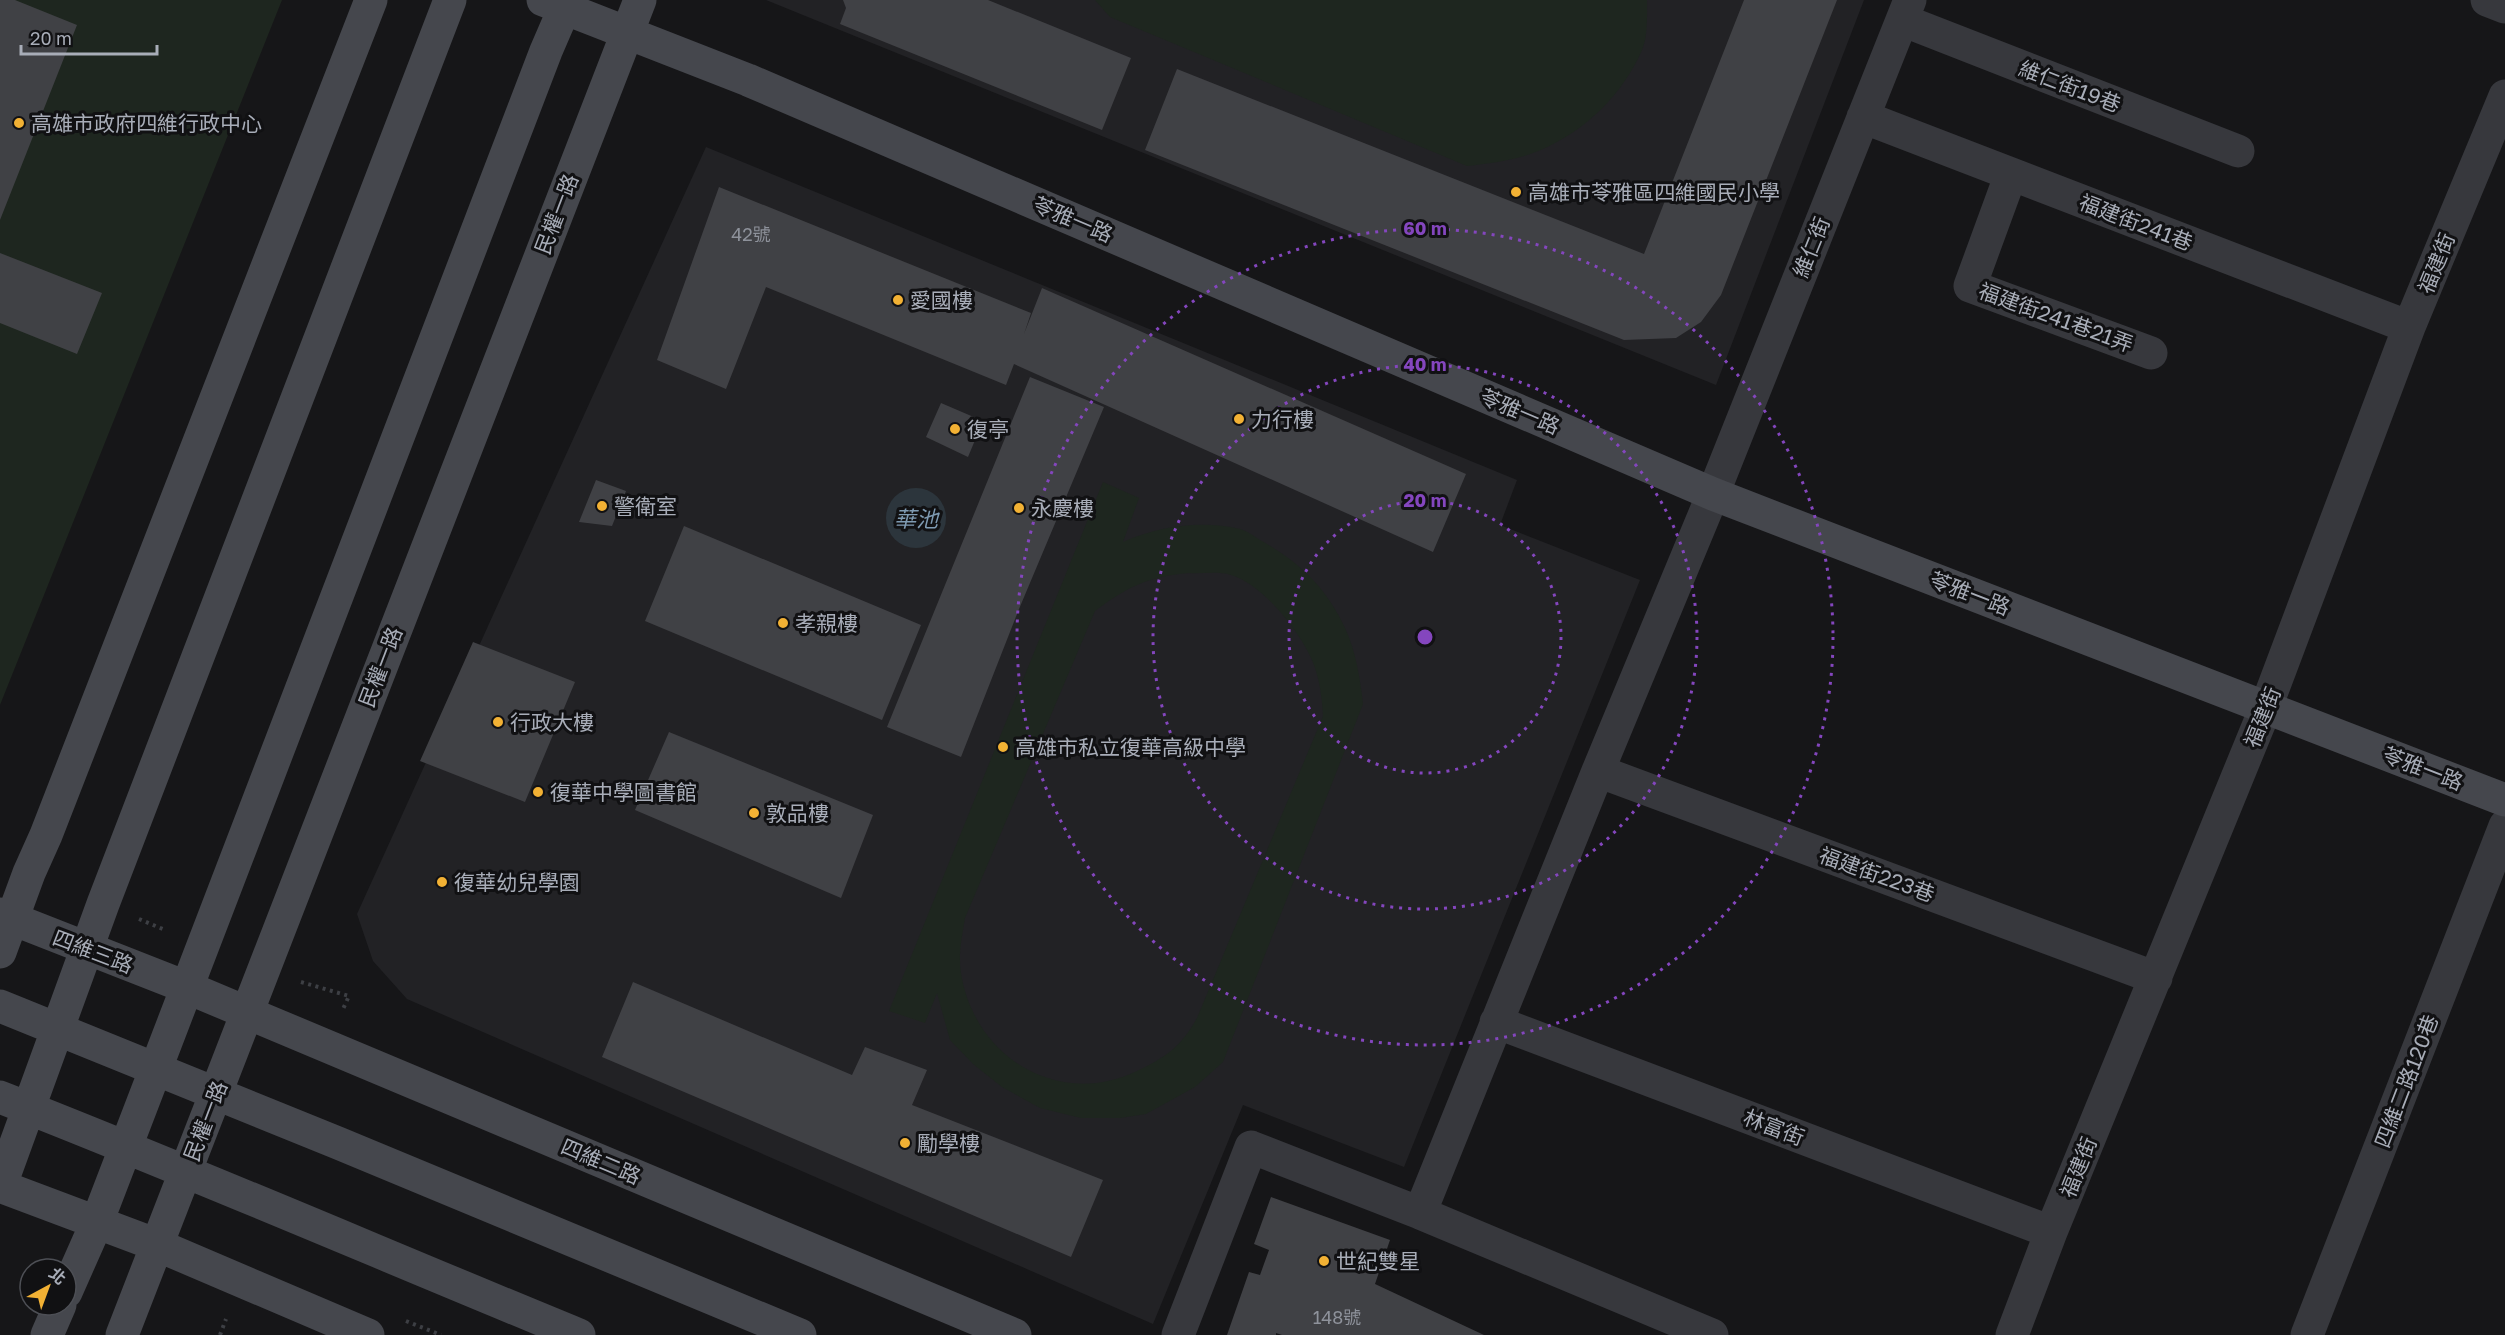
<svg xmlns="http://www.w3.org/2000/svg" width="2505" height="1335" viewBox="0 0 2505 1335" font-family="'Golos Text','Noto Sans TC',sans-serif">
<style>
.built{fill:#222225}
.green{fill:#1e261f;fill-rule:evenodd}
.water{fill:#2c353c}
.building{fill:#404145}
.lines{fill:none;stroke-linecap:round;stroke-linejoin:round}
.path{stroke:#3d3f44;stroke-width:4;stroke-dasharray:3 4.5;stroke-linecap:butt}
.street{stroke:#37383d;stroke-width:33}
.secondary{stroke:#45474d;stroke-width:33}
.ring{fill:none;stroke:#8446be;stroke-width:3;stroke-dasharray:3 6}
.poi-dot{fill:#f2b134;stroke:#111113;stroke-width:2}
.labels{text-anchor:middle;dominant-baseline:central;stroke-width:6;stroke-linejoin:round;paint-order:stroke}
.number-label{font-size:18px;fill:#8e929b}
.street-label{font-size:21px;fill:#a8adb8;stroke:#111113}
.poi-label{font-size:21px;fill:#a8adb8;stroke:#111113;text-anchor:start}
.water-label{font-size:22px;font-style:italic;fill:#7f9bb3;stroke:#111113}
.centre{fill:#8446be;stroke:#111113;stroke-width:3}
.ring-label{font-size:18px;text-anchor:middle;font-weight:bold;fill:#8446be;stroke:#111113;stroke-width:6;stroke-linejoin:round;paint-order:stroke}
</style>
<rect width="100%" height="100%" fill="#161618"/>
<path class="built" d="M 766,0 L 1864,0 L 1716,385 Z
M 706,147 L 1517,480 L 1500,525 L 1640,580 L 1404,1167 L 1243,1105 L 1153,1324 L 407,999 L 373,961 L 357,914 Z"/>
<path class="green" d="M 0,0 L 282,0 L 0,705 Z
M 1095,0 L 1647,0 C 1647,15 1648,37 1642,50 C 1623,94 1586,130 1543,149 C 1519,160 1492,163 1467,166 L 1110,17 Z
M 1103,482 L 1139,498 L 1123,542 C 1159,526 1201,520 1240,529 C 1247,531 1254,536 1260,540 C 1299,562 1326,587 1345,628 C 1356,652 1360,678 1363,704 L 1223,1062 L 1195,1087 L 1146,1114 L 1120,1118 L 1081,1118 L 1040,1108 L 1002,1087 L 973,1064 L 950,1040 L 937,993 L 925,1023 L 889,1011 ZM 1189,573 C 1202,574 1218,571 1231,575 C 1263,584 1303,635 1314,665 C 1320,682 1322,698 1323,716 L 1197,1018 C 1181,1047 1166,1057 1137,1071 C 1058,1109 974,1057 961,973 C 958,954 962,937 965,918 L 1095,611 C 1129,586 1147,577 1189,573 Z"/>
<path class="water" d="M886 518a30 30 0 1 1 60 0a30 30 0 1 1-60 0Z"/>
<path class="building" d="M 0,0 L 15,0 L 77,25 L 0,220 Z
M 843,0 L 988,0 L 1131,58 L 1102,130 L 840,24 L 846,8 Z
M 1744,0 L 1837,0 L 1721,295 L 1701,322 L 1676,338 L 1624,340 L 1145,150 L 1177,69 L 1644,254 Z
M 719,187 L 1031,313 L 1024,334 L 1042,288 L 1466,474 L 1433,552 L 1014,364 L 1006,385 L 766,287 L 726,389 L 657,360 Z
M 0,253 L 102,293 L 77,354 L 0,323 Z
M 1030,377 L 1104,407 L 1019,609 L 961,757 L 887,727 Z
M 941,403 L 983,421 L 968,457 L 926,437 Z
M 596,480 L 626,491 L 612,526 L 579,522 Z
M 684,526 L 921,625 L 882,720 L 645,621 Z
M 473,642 L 575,682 L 525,802 L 420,761 Z
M 669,732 L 873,815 L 841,898 L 635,810 Z
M 633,982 L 852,1075 L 865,1047 L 927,1070 L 912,1105 L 1103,1180 L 1071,1257 L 602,1057 Z
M 1271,1197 L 1390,1240 L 1375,1284 L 1484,1335 L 1282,1335 L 1276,1333 L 1276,1335 L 1227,1335 L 1249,1272 L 1260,1275 L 1269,1250 L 1254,1244 Z"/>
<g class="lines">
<path class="path" d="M 139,919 L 165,930
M 301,982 L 349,996 L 343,1009
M 406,1321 L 441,1335
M 220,1335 L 226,1319"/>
<path class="street" d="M 2487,0 L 2505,7
M 1902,20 L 2238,151
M 1863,117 L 2409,327
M 2011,174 L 1970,286 L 2151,353
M 1598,771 L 2156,978
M 1496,1022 L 2051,1232
M 1420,1213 L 1598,771 L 1713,494 L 1910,0
M 1178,1335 L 1251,1147 L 1420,1213 L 1712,1335
M 2012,1335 L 2051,1232 L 2266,707 L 2409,327 L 2505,96
M 2307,1335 L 2505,826"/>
<path class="secondary" d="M 543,0 L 748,80 L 1713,494 L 2505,800
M 0,914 L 186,987 L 1015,1335
M 0,952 L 29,873 L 46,835 L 371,0
M 0,1006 L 338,1143 L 800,1335
M 0,1097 C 195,1173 386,1256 579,1335
M 0,1186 L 157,1245 L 368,1335
M 0,1187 L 103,904 L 450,0
M 66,1292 L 97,1222 L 546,51 L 568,0
M 47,1335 L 60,1305
M 122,1335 L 640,0"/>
</g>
<g class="ring">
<circle cx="1425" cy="637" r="136"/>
<circle cx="1425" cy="637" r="272"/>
<circle cx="1425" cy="637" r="408"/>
</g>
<g class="poi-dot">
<circle cx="19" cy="123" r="6"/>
<circle cx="1516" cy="192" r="6"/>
<circle cx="898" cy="300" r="6"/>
<circle cx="1239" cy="419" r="6"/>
<circle cx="955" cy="429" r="6"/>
<circle cx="602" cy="506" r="6"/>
<circle cx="1019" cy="508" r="6"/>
<circle cx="783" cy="623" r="6"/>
<circle cx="498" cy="722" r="6"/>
<circle cx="1003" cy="747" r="6"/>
<circle cx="538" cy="792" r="6"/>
<circle cx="754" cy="813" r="6"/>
<circle cx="442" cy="882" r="6"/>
<circle cx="905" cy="1143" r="6"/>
<circle cx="1324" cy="1261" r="6"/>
</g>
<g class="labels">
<g class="number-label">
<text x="751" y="234">42號</text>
<text x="1337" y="1317">148號</text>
</g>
<g class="street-label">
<text transform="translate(2070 86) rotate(21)">維仁街19巷</text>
<text transform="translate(556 214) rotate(-69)">民權一路</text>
<text transform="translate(1073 219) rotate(23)">苓雅一路</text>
<text transform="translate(2136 222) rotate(21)">福建街241巷</text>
<text transform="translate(1811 247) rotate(-68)">維仁街</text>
<text transform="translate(2436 263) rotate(-68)">福建街</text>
<text transform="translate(2056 317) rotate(20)">福建街241巷21弄</text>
<text transform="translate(1520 411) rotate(23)">苓雅一路</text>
<text transform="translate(1970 593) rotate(21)">苓雅一路</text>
<text transform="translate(380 667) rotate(-69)">民權一路</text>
<text transform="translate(2262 717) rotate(-68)">福建街</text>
<text transform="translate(2423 768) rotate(21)">苓雅一路</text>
<text transform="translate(1877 874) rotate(20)">福建街223巷</text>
<text transform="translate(93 951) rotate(21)">四維三路</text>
<text transform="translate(2406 1081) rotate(-69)">四維二路120巷</text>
<text transform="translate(205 1121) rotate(-69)">民權一路</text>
<text transform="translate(1774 1127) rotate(21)">林富街</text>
<text transform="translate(601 1161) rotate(23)">四維二路</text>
<text transform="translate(2078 1167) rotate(-68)">福建街</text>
</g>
<g class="poi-label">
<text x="31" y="123">高雄市政府四維行政中心</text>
<text x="1528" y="192">高雄市苓雅區四維國民小學</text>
<text x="910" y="300">愛國樓</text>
<text x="1251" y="419">力行樓</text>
<text x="967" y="429">復亭</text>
<text x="614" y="506">警衛室</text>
<text x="1031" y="508">永慶樓</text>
<text x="795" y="623">孝親樓</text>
<text x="510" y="722">行政大樓</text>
<text x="1015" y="747">高雄市私立復華高級中學</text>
<text x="550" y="792">復華中學圖書館</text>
<text x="766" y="813">敦品樓</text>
<text x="454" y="882">復華幼兒學園</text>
<text x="917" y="1143">勵學樓</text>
<text x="1336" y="1261">世紀雙星</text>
</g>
<g class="water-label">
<text x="916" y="518">華池</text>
</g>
</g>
<circle cx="1425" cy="637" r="9" class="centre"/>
<g class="ring-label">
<text x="1425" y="235">60 m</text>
<text x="1425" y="371">40 m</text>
<text x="1425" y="507">20 m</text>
</g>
<g transform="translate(48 1287) rotate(41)"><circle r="28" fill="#111113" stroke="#4d4f55" stroke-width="1.5"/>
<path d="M0-4.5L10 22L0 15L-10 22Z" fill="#f2b134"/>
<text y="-9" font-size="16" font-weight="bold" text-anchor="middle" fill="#a8adb8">北</text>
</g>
<path d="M21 45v9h136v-9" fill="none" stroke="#a8adb8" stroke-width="3"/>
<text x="30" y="45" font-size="18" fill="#a8adb8" stroke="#111113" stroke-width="4.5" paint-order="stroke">20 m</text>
</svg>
